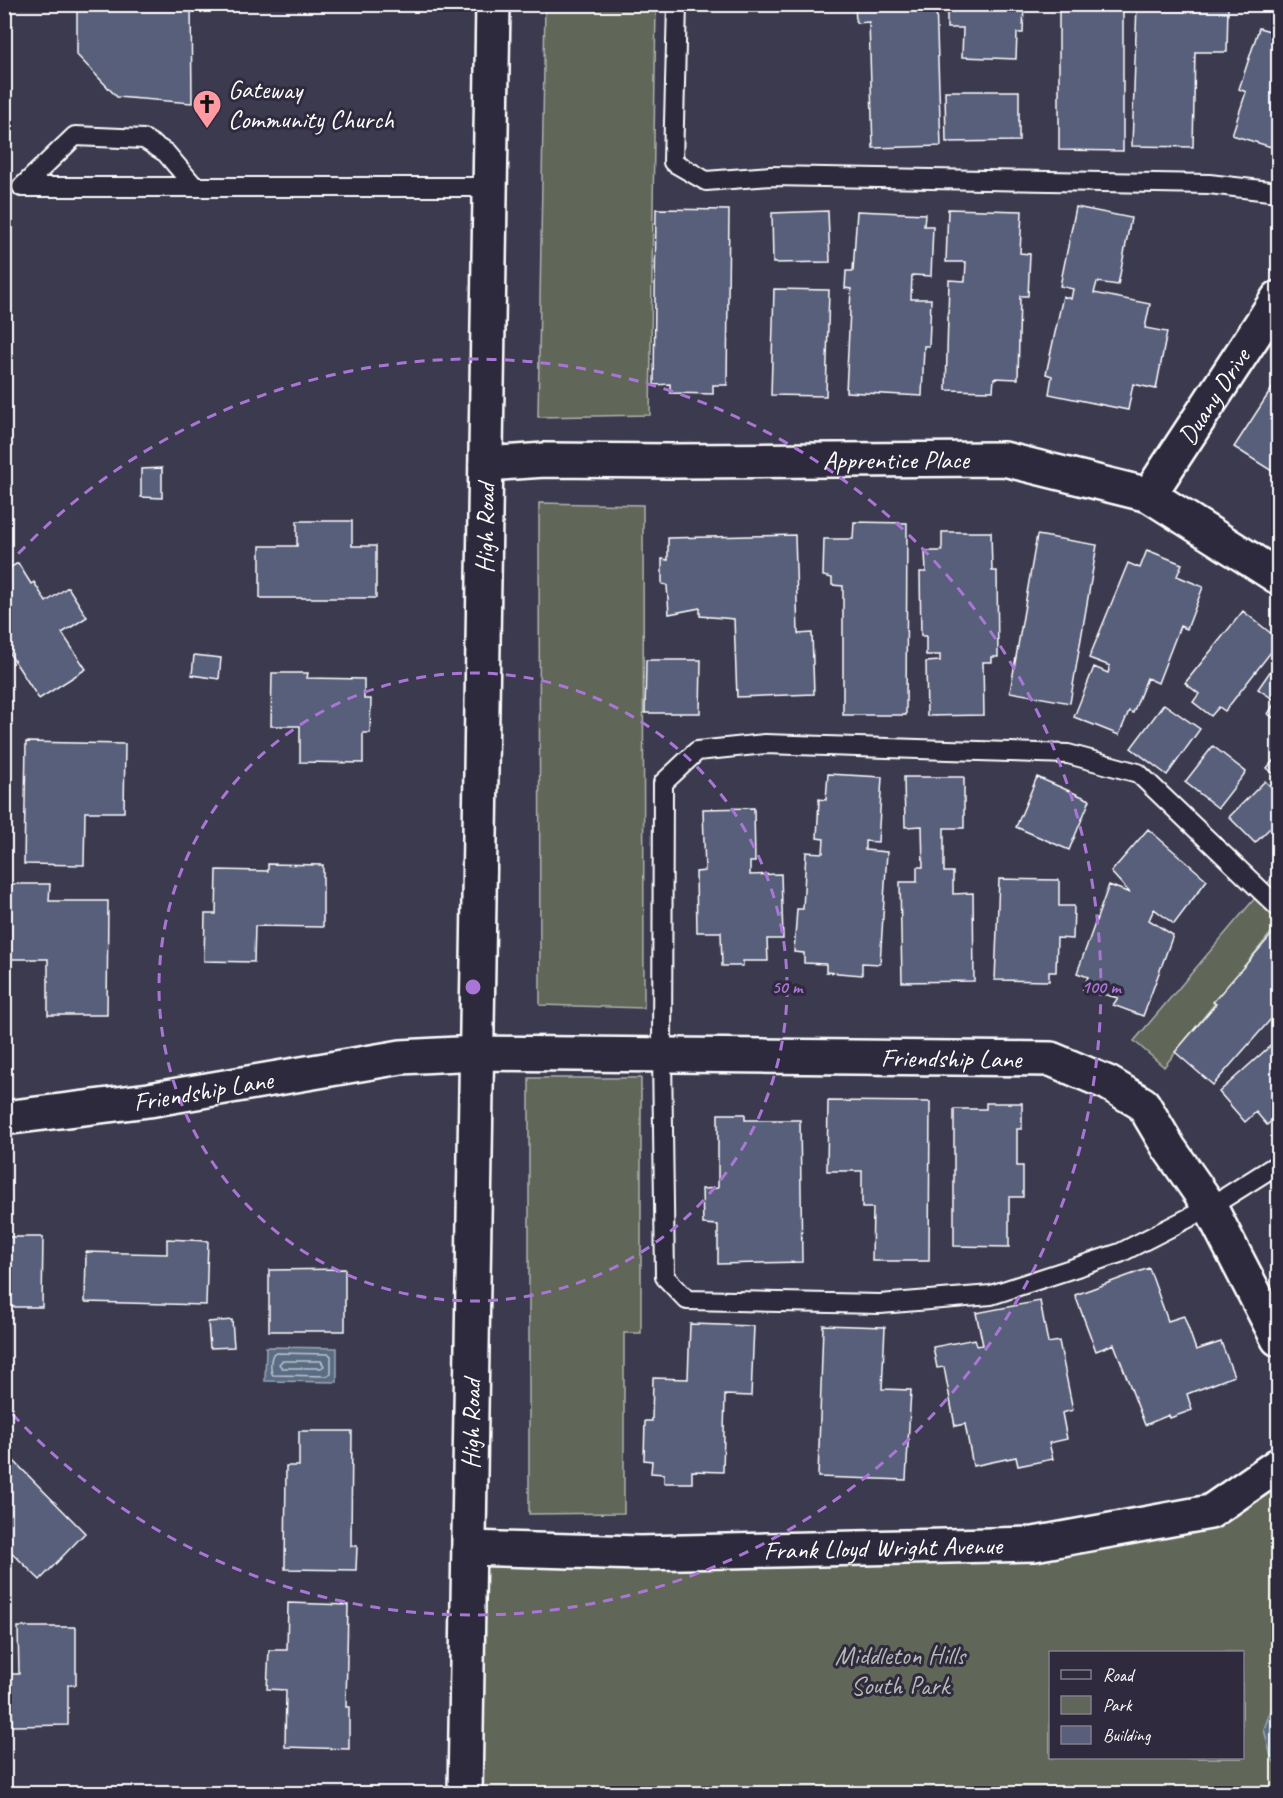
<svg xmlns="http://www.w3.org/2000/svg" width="1283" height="1798" viewBox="0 0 1283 1798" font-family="Caveat,sans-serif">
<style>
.green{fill:#606659;stroke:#b0b2ac;stroke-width:1.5;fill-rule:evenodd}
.water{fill:#5a6c83;stroke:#9ca7b5;stroke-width:1.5}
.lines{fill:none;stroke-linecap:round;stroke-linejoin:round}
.shore{stroke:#bdc4cd;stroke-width:1.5}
.building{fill:#595e7a;stroke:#fff;stroke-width:1.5}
.lane-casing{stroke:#fff;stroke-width:22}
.street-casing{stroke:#fff;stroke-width:38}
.secondary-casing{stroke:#fff;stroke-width:38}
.lane{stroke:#2f2a3d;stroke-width:18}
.street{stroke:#2f2a3d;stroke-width:33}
.secondary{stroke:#2f2a3d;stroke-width:33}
.ring{fill:none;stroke:#a976d5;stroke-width:3;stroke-dasharray:10 8}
.labels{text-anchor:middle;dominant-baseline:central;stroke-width:6;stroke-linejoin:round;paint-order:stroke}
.poi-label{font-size:26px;fill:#fff;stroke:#2f2a3d;text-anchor:start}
.street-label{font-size:26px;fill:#fff;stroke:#2f2a3d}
.park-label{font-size:26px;fill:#b7bab4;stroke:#2f2a3d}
.centre{fill:#a976d5;stroke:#2f2a3d;stroke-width:3}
.ring-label{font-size:18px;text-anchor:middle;font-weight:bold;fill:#a976d5;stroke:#2f2a3d;stroke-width:6;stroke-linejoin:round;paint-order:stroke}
</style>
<rect width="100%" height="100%" fill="#3c3a4f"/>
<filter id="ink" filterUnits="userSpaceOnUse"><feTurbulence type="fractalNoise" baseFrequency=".0167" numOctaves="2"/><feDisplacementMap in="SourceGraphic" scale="12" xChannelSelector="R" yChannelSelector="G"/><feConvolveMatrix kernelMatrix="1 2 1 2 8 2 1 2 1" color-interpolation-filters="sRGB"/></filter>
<g filter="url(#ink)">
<path class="green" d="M 545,5 L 656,5 L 650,415 L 538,417 Z
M 539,503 L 643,505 L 644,1008 L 540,1005 Z
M 1278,871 L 1278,924 L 1164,1067 L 1134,1041 Z
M 529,1078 L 641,1078 L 641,1333 L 624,1333 L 624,1513 L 529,1514 Z
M 1278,1465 L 1278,1793 L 465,1794 L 469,1548 L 1034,1544 L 1209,1512 ZM 1050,1652 L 1242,1652 L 1242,1758 L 1050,1758 Z"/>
<path class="water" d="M 266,1347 L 337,1348 L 337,1382 L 265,1381 Z
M 1278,1691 L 1278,1768 L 1271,1757 L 1264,1729 Z"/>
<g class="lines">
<path class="shore" d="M 274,1353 L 329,1354 L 331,1356 L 331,1374 L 328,1376 L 273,1375 C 270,1371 270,1357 274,1353 Z
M 282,1361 L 321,1361 L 324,1366 L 321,1368 L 282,1368 L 279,1364 Z"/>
</g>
<path class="building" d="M 77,4 L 191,4 L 192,103 L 117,97 L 77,55 Z
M 855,4 L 936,4 L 941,146 L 873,148 L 869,22 L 856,23 Z
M 947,4 L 1024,4 L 1023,33 L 1017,33 L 1016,59 L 962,57 L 963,28 L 947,28 Z
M 1044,4 L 1123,4 L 1123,151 L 1059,150 L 1059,10 L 1045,9 Z
M 1137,4 L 1228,4 L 1227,52 L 1195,52 L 1193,147 L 1132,146 Z
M 1278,5 L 1278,149 L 1232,135 L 1246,92 L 1239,89 L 1259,28 L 1270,31 Z
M 945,91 L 1019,91 L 1019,141 L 946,142 Z
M 1076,207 L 1131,218 L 1118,285 L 1097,282 L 1094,293 L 1150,304 L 1145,328 L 1167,332 L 1156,389 L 1133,384 L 1128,410 L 1049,394 L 1052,376 L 1046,374 L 1063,296 L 1071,299 L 1073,289 L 1060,286 Z
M 656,209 L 729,210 L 727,385 L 713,385 L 713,394 L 670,393 L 670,384 L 654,385 Z
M 948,209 L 1022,211 L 1020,253 L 1030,254 L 1028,296 L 1020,296 L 1018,379 L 994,378 L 993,391 L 946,390 L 949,280 L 965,281 L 966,262 L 946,262 Z
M 828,211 L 830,262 L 773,263 L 772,213 Z
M 857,211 L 925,214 L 924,226 L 933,226 L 931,276 L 912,275 L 911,299 L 931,299 L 929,346 L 924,346 L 922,396 L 846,392 L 851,289 L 845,288 L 846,271 L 853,271 Z
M 774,289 L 829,290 L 826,396 L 771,395 Z
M 1278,379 L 1278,475 L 1234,447 Z
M 162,468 L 162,498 L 141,497 L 141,469 Z
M 297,521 L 352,521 L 352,546 L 376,546 L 376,598 L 260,598 L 260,546 L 297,546 Z
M 854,522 L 907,523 L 906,715 L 843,715 L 843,586 L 832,585 L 832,578 L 823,576 L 824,539 L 853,539 Z
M 942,532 L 991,532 L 992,571 L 997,571 L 998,657 L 992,657 L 992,662 L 983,662 L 984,715 L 927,716 L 926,662 L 940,661 L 940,655 L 926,655 L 926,636 L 921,636 L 920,572 L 926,572 L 925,551 L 942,551 Z
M 795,535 L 798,634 L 812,633 L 814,694 L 737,697 L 734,619 L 700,616 L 700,608 L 669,614 L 667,585 L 662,584 L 662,559 L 668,560 L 668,538 Z
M 1037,535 L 1097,545 L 1070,703 L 1010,692 Z
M 1147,550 L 1182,564 L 1177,576 L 1203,587 L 1187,629 L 1180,626 L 1158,683 L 1147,678 L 1133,713 L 1129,711 L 1119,735 L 1074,717 L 1094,667 L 1108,673 L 1110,666 L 1089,658 L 1128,563 L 1140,568 Z
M 18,563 L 31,584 L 34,582 L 46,602 L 68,587 L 87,617 L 62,633 L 86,669 L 39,699 L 4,645 L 4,571 Z
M 1243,611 L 1278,639 L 1278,643 L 1225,711 L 1219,707 L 1211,716 L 1193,702 L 1199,694 L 1185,683 Z
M 194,655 L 221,658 L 219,679 L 192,675 Z
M 646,660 L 701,660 L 700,713 L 645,713 Z
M 1278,660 L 1278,721 L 1268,714 L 1276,701 L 1258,689 Z
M 272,673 L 308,673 L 307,678 L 364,679 L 364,699 L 371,699 L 370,733 L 363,733 L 363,763 L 300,762 L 300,726 L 271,726 Z
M 1164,704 L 1200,729 L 1167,775 L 1131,748 Z
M 26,742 L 125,744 L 124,812 L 85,812 L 84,865 L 24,864 Z
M 1213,746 L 1246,772 L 1218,808 L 1185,782 Z
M 1278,755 L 1278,778 L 1267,768 Z
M 828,774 L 882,777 L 878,842 L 865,841 L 865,850 L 887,852 L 880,964 L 862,963 L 862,975 L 826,972 L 826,964 L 804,963 L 804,953 L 794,952 L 797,909 L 803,909 L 806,852 L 823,853 L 824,839 L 817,838 L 819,799 L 826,800 Z
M 904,777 L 964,777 L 964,828 L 944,828 L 944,872 L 953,872 L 953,894 L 973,893 L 974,981 L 902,982 L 900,882 L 917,882 L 917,867 L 923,867 L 922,826 L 905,827 Z
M 1037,777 L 1090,800 L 1069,850 L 1016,827 Z
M 1265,781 L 1278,794 L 1278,820 L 1255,843 L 1229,817 Z
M 754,808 L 755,862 L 750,862 L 750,875 L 781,874 L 783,939 L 767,939 L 768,961 L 743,961 L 743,966 L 722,966 L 721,932 L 697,932 L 696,872 L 705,871 L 703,809 Z
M 1148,829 L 1207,880 L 1174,924 L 1154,909 L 1149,920 L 1173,935 L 1143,1016 L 1113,1005 L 1118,998 L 1083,989 L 1088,977 L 1077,973 L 1109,885 L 1130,893 L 1111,872 Z
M 268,864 L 323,865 L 323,927 L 255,926 L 254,962 L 204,961 L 205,914 L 216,914 L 217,870 L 268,871 Z
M 999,879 L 1059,880 L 1059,906 L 1074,906 L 1073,939 L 1057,938 L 1056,972 L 1049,972 L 1049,981 L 995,980 Z
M 5,884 L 50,884 L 49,901 L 108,901 L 107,1015 L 48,1015 L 48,959 L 4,959 Z
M 1274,932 L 1278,936 L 1278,1011 L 1213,1085 L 1175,1052 L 1216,1004 L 1213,1002 Z
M 1278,1039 L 1278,1115 L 1267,1125 L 1256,1112 L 1245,1122 L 1219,1092 Z
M 828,1101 L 930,1102 L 929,1261 L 872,1261 L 873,1208 L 862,1208 L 862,1171 L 827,1171 Z
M 986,1103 L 1022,1103 L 1022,1129 L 1017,1129 L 1017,1166 L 1023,1166 L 1023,1197 L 1009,1197 L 1009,1247 L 954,1246 L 954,1109 L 986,1109 Z
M 718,1114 L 745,1114 L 745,1120 L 800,1120 L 802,1262 L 718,1264 L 718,1225 L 703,1224 L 702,1189 L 718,1188 Z
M 4,1237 L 43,1237 L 42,1307 L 4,1307 Z
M 167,1239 L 208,1241 L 206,1305 L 85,1302 L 86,1252 L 167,1254 Z
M 1149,1268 L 1168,1321 L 1184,1316 L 1196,1350 L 1221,1342 L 1234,1376 L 1187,1394 L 1192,1410 L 1170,1418 L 1169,1415 L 1145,1425 L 1114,1344 L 1096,1351 L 1075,1295 Z
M 345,1269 L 345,1331 L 269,1331 L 269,1270 Z
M 1040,1301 L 1048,1343 L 1059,1341 L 1073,1410 L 1062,1413 L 1067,1439 L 1049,1443 L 1053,1459 L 1018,1466 L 1016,1457 L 973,1466 L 965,1424 L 955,1426 L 944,1367 L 937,1368 L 933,1347 L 975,1339 L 977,1346 L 983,1345 L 976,1313 Z
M 232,1320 L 234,1347 L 210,1348 L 208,1322 Z
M 690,1324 L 754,1326 L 751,1396 L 725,1395 L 723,1472 L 692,1471 L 692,1483 L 664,1483 L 664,1474 L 651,1473 L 652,1461 L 644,1460 L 645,1421 L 652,1421 L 653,1378 L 688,1379 Z
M 823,1325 L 885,1327 L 882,1389 L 911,1390 L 906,1480 L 818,1477 Z
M 299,1431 L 352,1431 L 351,1546 L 357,1546 L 356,1570 L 285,1569 L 286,1466 L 299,1466 Z
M 14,1461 L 85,1533 L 40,1580 L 4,1545 L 4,1471 Z
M 288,1603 L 348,1605 L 346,1707 L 349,1707 L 349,1749 L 285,1747 L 286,1690 L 267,1689 L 269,1650 L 287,1650 Z
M 18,1627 L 76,1627 L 76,1685 L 68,1685 L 68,1725 L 12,1726 L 11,1674 L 19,1674 Z"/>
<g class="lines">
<g class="lane-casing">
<path id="lane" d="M 677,4 L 673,162 L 706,181 L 771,176 L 1209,184 L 1278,192
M 22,187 L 490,187
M 22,187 L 75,136 L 144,139 L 166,153 L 194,186
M 1278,907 L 1138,773 L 1068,754 L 765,744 L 697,751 L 663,783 L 662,1055 L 665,1277 L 687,1300 L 880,1304 L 991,1295 L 1120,1253 L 1210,1207 L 1278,1164"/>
</g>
<g class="street-casing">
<g id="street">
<path id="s1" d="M 486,464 L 545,460 L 672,461 L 1004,459 L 1149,495 L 1278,577"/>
<path id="s2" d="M 1149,495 L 1278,298"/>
<path id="s3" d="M 4,1118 L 149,1100 L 401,1057 L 476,1053 L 1051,1059 L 1108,1083 L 1143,1104 L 1169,1148 L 1210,1207 L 1278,1339"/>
<path id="s4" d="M 469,1548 L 640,1553 L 1034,1544 L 1210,1512 L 1278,1465"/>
</g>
</g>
<g class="secondary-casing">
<g id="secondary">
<path id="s5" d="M 465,1794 L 493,4"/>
</g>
</g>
<use href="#lane" class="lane"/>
<use href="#street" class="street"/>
<use href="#secondary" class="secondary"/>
</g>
</g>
<g class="ring">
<circle cx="473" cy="987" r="314"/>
<path d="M6 567A628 628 0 1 1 6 1407"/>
</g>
<defs>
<g id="church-pin" transform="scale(1.5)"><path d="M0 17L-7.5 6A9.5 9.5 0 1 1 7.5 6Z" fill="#ff9aa2" stroke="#2f2a3d"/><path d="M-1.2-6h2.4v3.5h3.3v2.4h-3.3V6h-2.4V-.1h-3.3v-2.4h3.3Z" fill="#111"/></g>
</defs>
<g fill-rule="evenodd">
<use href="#church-pin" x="207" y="104"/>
</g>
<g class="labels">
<g class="poi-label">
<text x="228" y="89">Gateway<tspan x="228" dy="30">Community Church</tspan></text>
</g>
<g class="street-label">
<text stroke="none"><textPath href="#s2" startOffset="118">Duany Drive</textPath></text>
<text stroke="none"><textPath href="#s1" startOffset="410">Apprentice Place</textPath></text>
<text stroke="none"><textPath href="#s5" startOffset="1266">High Road</textPath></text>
<text stroke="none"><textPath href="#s3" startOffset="952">Friendship Lane</textPath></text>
<text stroke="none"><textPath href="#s3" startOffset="201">Friendship Lane</textPath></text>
<text stroke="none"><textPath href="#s5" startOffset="370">High Road</textPath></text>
<text stroke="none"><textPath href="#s4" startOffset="414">Frank Lloyd Wright Avenue</textPath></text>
</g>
<g class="park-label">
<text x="900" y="1655">Middleton Hills<tspan x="900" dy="30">South Park</tspan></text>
</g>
</g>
<circle cx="473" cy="987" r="9" class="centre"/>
<g class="ring-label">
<text x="787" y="993">50 m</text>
<text x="1101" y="993">100 m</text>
</g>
<rect width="1283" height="1798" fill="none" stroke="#2f2a3d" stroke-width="24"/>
<rect x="12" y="12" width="1259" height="1774" fill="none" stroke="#fff" stroke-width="2" filter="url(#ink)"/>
<rect x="1049" y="1651" width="195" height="108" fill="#2f2a3d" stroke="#827f8b" stroke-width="1.5"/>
<rect x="1061" y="1670" width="30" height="9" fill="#2f2a3d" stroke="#827f8b" stroke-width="1.5"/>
<text x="1103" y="1681" font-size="18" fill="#ffffff">Road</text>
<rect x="1061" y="1696" width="30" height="18" fill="#606659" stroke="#827f8b" stroke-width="1.5"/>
<text x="1103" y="1711" font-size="18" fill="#ffffff">Park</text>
<rect x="1061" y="1726" width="30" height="18" fill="#595e7a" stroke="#827f8b" stroke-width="1.5"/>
<text x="1103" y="1741" font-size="18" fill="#ffffff">Building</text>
</svg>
